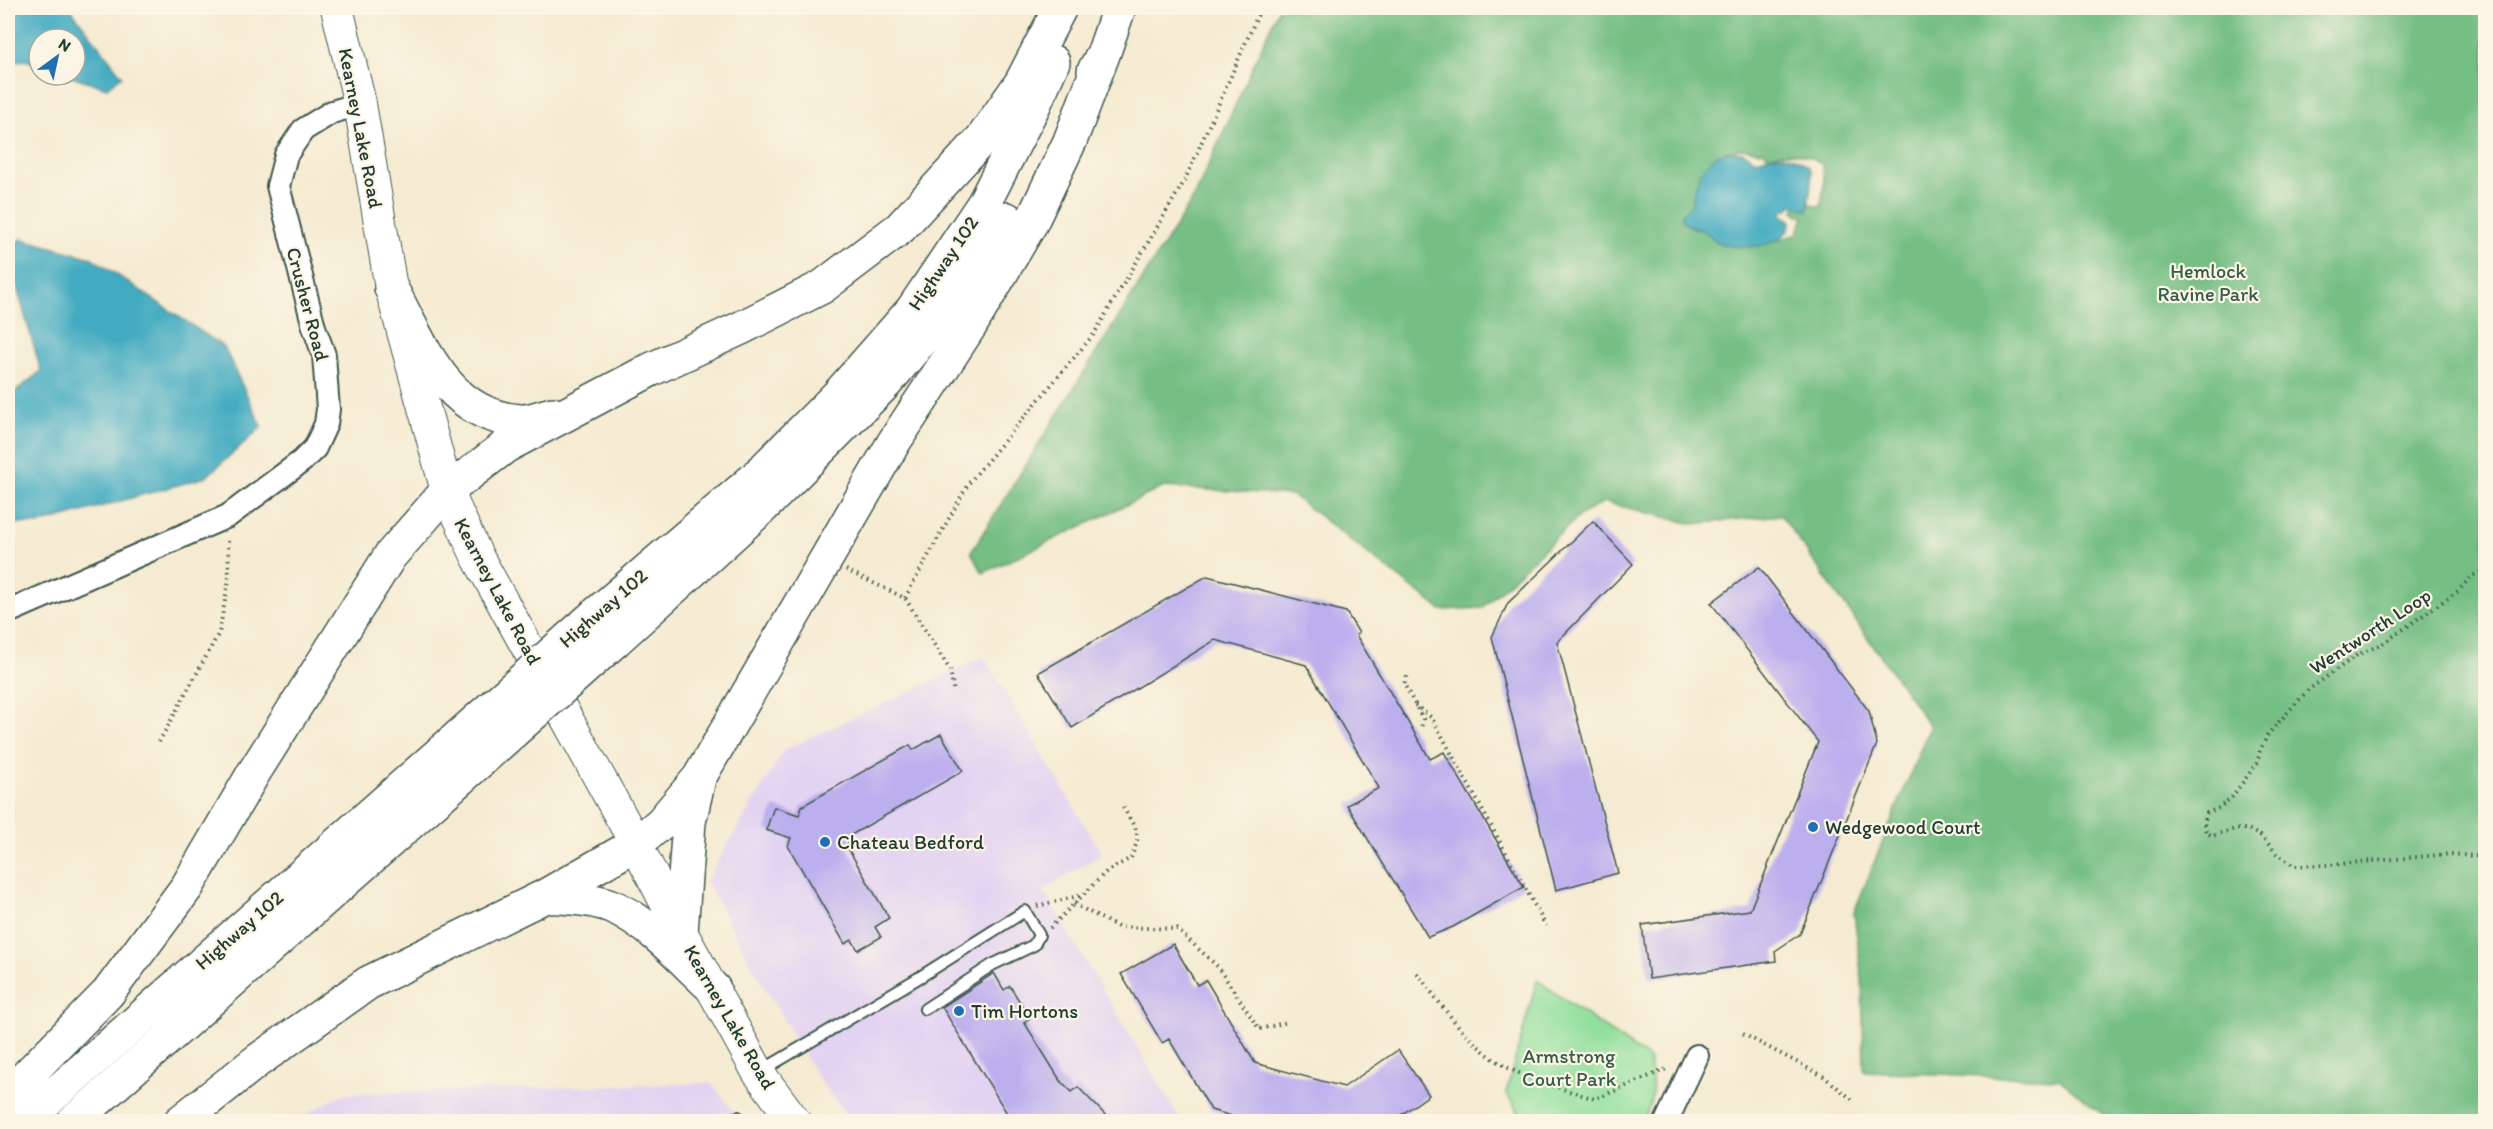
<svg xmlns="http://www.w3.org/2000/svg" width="2493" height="1129" viewBox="0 0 2493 1129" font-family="Itim,sans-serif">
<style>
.built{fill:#e3d3f2}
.green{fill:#91df9d;stroke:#588e68;stroke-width:1.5}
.forest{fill:#74be84;stroke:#4a7e5c;stroke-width:1.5;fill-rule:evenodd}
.water{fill:#42abc1;stroke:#30747a;stroke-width:1.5}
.building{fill:#bcafee}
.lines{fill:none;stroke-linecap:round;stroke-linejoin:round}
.service-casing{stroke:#3f574c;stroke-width:14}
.minor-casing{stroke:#3f574c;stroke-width:26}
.secondary-casing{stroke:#3f574c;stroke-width:34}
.motorway-casing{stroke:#3f574c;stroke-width:36}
.path{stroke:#3f574c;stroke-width:4;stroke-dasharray:1.5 4.5;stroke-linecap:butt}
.service{stroke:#fff;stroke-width:10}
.minor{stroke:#fff;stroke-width:22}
.secondary{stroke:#fff;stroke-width:32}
.motorway{stroke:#fff;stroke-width:33}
.motorway-bridge-casing{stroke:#3f574c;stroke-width:36;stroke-linecap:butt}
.motorway-bridge{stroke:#fff;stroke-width:33}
.poi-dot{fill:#1f6fb2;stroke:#fcf5e5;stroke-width:2}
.labels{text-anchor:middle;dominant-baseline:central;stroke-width:4.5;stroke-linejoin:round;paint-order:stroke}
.street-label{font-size:20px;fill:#1f3d34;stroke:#fcf5e5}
.park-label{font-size:20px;fill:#365d49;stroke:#fcf5e5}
.poi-label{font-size:20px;fill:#1f3d34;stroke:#fcf5e5;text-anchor:start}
</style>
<rect width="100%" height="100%" fill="#fcf5e5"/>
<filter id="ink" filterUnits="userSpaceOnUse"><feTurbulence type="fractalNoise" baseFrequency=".0167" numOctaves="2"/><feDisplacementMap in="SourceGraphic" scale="12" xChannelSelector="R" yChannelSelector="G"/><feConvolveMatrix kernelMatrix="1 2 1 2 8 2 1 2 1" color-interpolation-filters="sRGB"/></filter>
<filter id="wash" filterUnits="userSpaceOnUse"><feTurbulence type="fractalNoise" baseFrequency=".008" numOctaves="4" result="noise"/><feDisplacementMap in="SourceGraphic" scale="24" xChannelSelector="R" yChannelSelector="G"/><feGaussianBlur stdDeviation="1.35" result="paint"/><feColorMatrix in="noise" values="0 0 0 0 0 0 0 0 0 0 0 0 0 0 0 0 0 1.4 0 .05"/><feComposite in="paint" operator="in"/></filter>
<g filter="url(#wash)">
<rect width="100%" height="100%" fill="#f5ebd2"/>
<path class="built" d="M 984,657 L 1102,854 L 1043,890 L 1181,1121 L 852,1121 L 820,1081 L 760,980 L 706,881 L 784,750 Z
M 711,1083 L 741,1121 L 292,1122 L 343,1094 Z"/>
<path class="green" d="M 1537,980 L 1649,1059 C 1654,1082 1655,1101 1643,1121 L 1524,1121 L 1506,1093 Z"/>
<path class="forest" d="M 1279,8 L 2485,8 L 2485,1121 L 2111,1121 L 2059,1079 L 1864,1071 L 1862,981 L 1854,912 L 1930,726 L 1781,515 L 1693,524 L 1604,502 L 1580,515 L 1482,608 L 1441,610 L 1292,495 L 1164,487 L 983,573 L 971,552 L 1194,197 ZM 1740,148 L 1763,151 L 1768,156 C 1788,150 1807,152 1823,165 L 1824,185 L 1821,207 L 1809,204 L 1796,206 L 1794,211 L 1804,218 L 1797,234 L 1780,240 L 1764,241 L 1725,153 Z"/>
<path class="water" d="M 8,8 L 70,8 L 122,76 L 107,88 L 68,75 L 75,75 L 75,39 L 39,39 L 39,65 L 25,60 L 8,63 Z
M 1727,151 L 1743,152 L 1756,160 C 1762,159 1768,156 1775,155 C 1787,154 1809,161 1812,173 L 1808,210 L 1793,205 L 1787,210 L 1783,210 L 1782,214 L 1791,221 C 1788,248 1743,250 1722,244 C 1714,242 1711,234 1703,231 C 1694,227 1689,228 1682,220 L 1681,214 L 1692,205 C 1692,194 1697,182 1701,172 C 1704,166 1710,163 1713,157 Z
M 22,239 L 92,258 L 224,347 L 262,427 L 206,477 L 39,524 L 8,523 L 8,388 L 15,392 L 41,371 L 8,257 L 8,247 Z"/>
<g id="blocks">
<path class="building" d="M 1593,521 L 1633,564 L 1557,642 L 1618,873 L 1556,890 L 1492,637 L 1508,603 Z
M 1759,567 L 1869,711 L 1877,744 L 1800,934 L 1775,951 L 1776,961 L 1649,979 L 1642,925 L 1750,910 L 1818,742 L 1711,603 Z
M 1207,576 L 1346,612 L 1359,633 L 1356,635 L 1430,759 L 1444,752 L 1524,887 L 1453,927 L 1428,937 L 1347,805 L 1379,788 L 1306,665 L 1215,640 L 1072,728 L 1038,673 Z
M 941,734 L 963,771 L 851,835 L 847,847 L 889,918 L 875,927 L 881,937 L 858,950 L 852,940 L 845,944 L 788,846 L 791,838 L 766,830 L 774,807 L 799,815 L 802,806 L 910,745 L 913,750 Z
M 1173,944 L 1197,985 L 1206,980 L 1255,1063 L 1344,1087 L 1398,1050 L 1429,1095 L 1391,1122 L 1253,1122 L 1211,1110 L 1169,1039 L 1162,1043 L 1121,974 Z
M 994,973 L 1004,990 L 1010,986 L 1030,1018 L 1024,1022 L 1060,1080 L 1072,1092 L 1078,1087 L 1112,1122 L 1014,1122 L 1008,1115 L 942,1007 Z"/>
</g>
</g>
<g filter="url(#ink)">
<use href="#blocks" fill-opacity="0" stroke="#3f574c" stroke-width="1.5"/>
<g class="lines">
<g class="service-casing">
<path id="service" d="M 761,1071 L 920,977 L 1025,911 L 1039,935 L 1034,945 L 992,965 L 925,1009
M 731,1122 L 738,1117 L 741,1122"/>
</g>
<g class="minor-casing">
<path id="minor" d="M 8,612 L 228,516 L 302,461 L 315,448 L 326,424 L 328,409 L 324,355 L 314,327 L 278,186 L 286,155 L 303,130 L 332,112 L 360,104
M 1666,1122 L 1697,1056"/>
</g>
<g class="secondary-casing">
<path id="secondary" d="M 337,8 L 360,104 L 391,288 L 447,491 L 477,556 L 636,844 L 681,932 L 758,1072 L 795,1122"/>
</g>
<g class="motorway-casing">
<path id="motorway" d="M 1094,71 L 1104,52 L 1119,8
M 391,288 C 422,345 446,416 520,421 C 530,422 543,416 552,414
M 595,615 L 754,479 L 837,396 L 913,309 L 984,203 L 1034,105 L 1053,62
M 616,640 L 764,506 L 886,383 L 938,320 L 985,255 L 1007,219
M 545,896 C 569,898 596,898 618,909 C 654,927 684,962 714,989
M 681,932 L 689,822 L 698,783
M 8,1095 L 108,993 L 187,887 L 253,774 L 390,556 L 447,491 L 506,446 L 650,370 L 741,328 L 822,287 L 900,228 L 982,139 L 1021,83 L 1060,8
M 23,1122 L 493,706
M 73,1122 L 514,731
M 180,1122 L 257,1061 L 368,983 L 545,896 L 636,844 L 661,823 L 699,778 L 894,442 L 970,326 L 1031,223 L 1070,141 L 1104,52"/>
</g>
<path class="path" d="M 846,570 L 905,598 L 950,670 L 954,693
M 2486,570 L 2472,576 L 2458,591 L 2382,644 L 2357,655 L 2308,690 L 2268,734 L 2260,751 L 2257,763 L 2232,797 L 2219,808 L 2207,813 L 2204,823 L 2206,832 L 2212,836 L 2235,829 L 2248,829 L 2261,836 L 2277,854 L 2294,866 L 2328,865 L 2451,854 L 2486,857
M 905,598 L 968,484 L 1094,334 L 1185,180 L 1261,8
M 1407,676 L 1404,684 L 1423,719 L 1421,729
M 1415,705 L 1432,718 L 1546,926
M 159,742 L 219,633 L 229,579 L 228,537
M 1074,904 L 1118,927 L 1177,929 L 1218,967 L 1259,1029 L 1288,1022
M 1037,906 L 1082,895
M 1050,928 L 1107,871 L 1131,858 L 1137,842 L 1137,831 L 1123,807
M 1417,973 C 1440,1003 1461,1034 1491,1057 C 1517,1077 1564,1089 1595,1099 L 1669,1068
M 1743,1034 L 1823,1076 L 1853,1100"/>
<use href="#service" class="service"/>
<use href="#minor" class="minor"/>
<use href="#secondary" class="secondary"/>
<use href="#motorway" class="motorway"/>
<g class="motorway-bridge-casing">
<path id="motorway-bridge" d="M 493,706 L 595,615
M 514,731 L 616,640"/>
</g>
<use href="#motorway-bridge" class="motorway-bridge"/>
</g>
</g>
<g class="poi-dot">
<circle cx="1813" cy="827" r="6"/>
<circle cx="825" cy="842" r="6"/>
<circle cx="959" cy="1011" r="6"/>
</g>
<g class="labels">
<g class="street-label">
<text transform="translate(361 128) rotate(79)">Kearney Lake Road</text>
<text transform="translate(943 263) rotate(-56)">Highway 102</text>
<text transform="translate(308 304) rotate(75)">Crusher Road</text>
<text transform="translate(498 591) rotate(62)">Kearney Lake Road</text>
<text transform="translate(603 608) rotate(-41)">Highway 102</text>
<text transform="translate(2370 631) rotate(-33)">Wentworth Loop</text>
<text transform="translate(239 930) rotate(-41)">Highway 102</text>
<text transform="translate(730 1017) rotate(60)">Kearney Lake Road</text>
</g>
<g class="park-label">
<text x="2208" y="271">Hemlock<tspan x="2208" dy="23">Ravine Park</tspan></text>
<text x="1569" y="1056">Armstrong<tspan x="1569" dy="23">Court Park</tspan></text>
</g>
<g class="poi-label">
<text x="1825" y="827">Wedgewood Court</text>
<text x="837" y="842">Chateau Bedford</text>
<text x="971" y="1011">Tim Hortons</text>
</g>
</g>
<rect width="2493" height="1129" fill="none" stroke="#fcf5e5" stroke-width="30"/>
<g transform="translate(57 57) rotate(33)"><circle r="28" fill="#fcf5e5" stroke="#a4ab9e" stroke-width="1.5"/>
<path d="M0-4.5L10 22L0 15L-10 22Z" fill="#1f6fb2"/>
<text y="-9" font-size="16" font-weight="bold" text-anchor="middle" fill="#1f3d34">N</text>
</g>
</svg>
